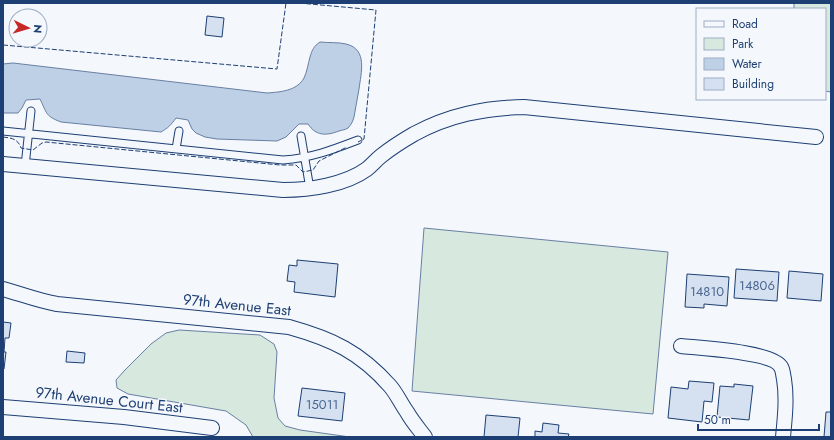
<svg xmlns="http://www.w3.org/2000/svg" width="834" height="440" viewBox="0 0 834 440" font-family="Jost,sans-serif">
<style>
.green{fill:#d7e8df;stroke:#687fa3}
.water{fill:#bed0e5;stroke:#687fa3}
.building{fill:#d5e0f0;stroke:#1d3f73}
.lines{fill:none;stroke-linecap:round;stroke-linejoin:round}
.lane-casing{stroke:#1d3f73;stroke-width:9}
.street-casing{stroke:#1d3f73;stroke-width:16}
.lane{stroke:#f4f7fb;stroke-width:7}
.street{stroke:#f4f7fb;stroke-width:14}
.fence{stroke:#1d3f73;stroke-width:1;stroke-dasharray:5 2;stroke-linecap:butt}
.labels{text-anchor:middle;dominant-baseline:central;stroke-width:3;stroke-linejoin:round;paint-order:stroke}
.number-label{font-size:13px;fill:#4b6792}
.street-label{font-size:15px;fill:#1d3f73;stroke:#f4f7fb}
</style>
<rect width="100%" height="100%" fill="#f4f7fb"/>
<path class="green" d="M 794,3 L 831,3 L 831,92 L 825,91 L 825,9 L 794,9 Z
M 424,228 L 668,252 L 653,414 L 412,391 Z
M 179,330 L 260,335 L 274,344 L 277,352 L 274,398 L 278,418 L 285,426 L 300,430 L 350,437 L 253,437 L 246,425 L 226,411 L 128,394 L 117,388 L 116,380 L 125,370 L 151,344 L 166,333 Z"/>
<path class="water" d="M 320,42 C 329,43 338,42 346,44 C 368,49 361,73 359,89 C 357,98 356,108 354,117 C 353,121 351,125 348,128 C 345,130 342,130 339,131 C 326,136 316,136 308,124 L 299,124 L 286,137 L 277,141 L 217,139 L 205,137 L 196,133 L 192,129 L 188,120 L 176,118 C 171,125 168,128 161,132 L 61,122 C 45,116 47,113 40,99 L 26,100 L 22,108 L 18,113 L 3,113 L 3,64 L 13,63 L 267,93 C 280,92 297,91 304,78 C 307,72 308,64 310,57 C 312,50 314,46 320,42 Z"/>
<path class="building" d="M 207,16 L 224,18 L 222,37 L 205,35 Z
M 297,260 L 338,264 L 335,297 L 294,292 L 295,282 L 287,281 L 289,265 L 297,266 Z
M 736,269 L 779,272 L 777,301 L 734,298 Z
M 789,271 L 823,274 L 821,301 L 787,298 Z
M 687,274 L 729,277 L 727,306 L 704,304 L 704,308 L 685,307 Z
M 3,322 L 11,323 L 9,338 L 5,338 L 4,352 L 6,352 L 4,369 L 3,369 Z
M 67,351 L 85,353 L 84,363 L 66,362 Z
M 689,381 L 714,383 L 712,402 L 704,401 L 702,422 L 668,418 L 671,387 L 688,389 Z
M 734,384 L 753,386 L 749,420 L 717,417 L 720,386 L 734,387 Z
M 302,388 L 345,393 L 342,421 L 298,416 Z
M 826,412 L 831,412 L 831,437 L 824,437 Z
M 486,415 L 520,418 L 518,437 L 484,437 Z
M 543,423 L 559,425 L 558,433 L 569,434 L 568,437 L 535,437 L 535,431 L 542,432 Z"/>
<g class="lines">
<g class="lane-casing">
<path id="lane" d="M 3,131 L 283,160 C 311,158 332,150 358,140
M 301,136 L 310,189
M 176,149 L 179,131
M 25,166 L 31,111"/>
</g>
<g class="street-casing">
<path id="street" d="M 3,164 L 283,190 C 310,190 345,185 367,169 C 372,165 376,160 381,156 C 391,148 402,141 414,134 C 449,115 484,108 524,107 L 816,137
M 3,289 C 21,294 39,301 57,304 L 289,327 C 332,339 360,352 390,386 C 397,394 401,404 407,412 C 412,421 419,429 425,437
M 681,346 C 699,348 774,352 781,367 C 783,370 783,375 784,379 C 787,398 785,417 783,437
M 3,407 L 124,417 L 212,428"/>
</g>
<use href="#lane" class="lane"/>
<use href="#street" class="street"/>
<path class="fence" d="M 299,3 L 376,10 L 364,139 L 358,142
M 3,45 L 277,69 L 286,3
M 3,137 C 12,138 18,139 21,148 L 33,150 L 42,143 L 46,142 L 280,165 L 296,165 L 303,172 L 313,170 L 319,161 L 347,147"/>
</g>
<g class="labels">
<g class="number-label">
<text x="757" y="285">14806</text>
<text x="707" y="291">14810</text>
<text x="322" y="404">15011</text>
</g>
<g class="street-label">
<text transform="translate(237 305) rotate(6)">97th Avenue East</text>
<text transform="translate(109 400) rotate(6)">97th Avenue Court East</text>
</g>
</g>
<rect width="834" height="440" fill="none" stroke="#1d3f73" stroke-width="8"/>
<rect x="696" y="8" width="130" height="92" fill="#f4f7fb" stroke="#9eadc5"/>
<rect x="704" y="21" width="20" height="6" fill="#f4f7fb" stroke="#9eadc5"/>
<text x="732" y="28" font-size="12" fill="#1d3f73">Road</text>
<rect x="704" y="38" width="20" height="12" fill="#d7e8df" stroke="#9eadc5"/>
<text x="732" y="48" font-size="12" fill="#1d3f73">Park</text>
<rect x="704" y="58" width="20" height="12" fill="#bed0e5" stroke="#9eadc5"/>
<text x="732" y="68" font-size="12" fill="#1d3f73">Water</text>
<rect x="704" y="78" width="20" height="12" fill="#d5e0f0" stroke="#9eadc5"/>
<text x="732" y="88" font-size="12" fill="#1d3f73">Building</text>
<g transform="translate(28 28) rotate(95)"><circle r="19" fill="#f4f7fb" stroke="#9eadc5"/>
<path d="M0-3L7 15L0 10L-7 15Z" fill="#c62828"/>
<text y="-6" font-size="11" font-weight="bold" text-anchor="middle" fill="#1d3f73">N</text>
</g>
<path d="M698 424v6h121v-6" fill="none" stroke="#1d3f73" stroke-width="2"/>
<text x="704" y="424" font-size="12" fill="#1d3f73" stroke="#f4f7fb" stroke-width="3" paint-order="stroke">50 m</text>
</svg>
